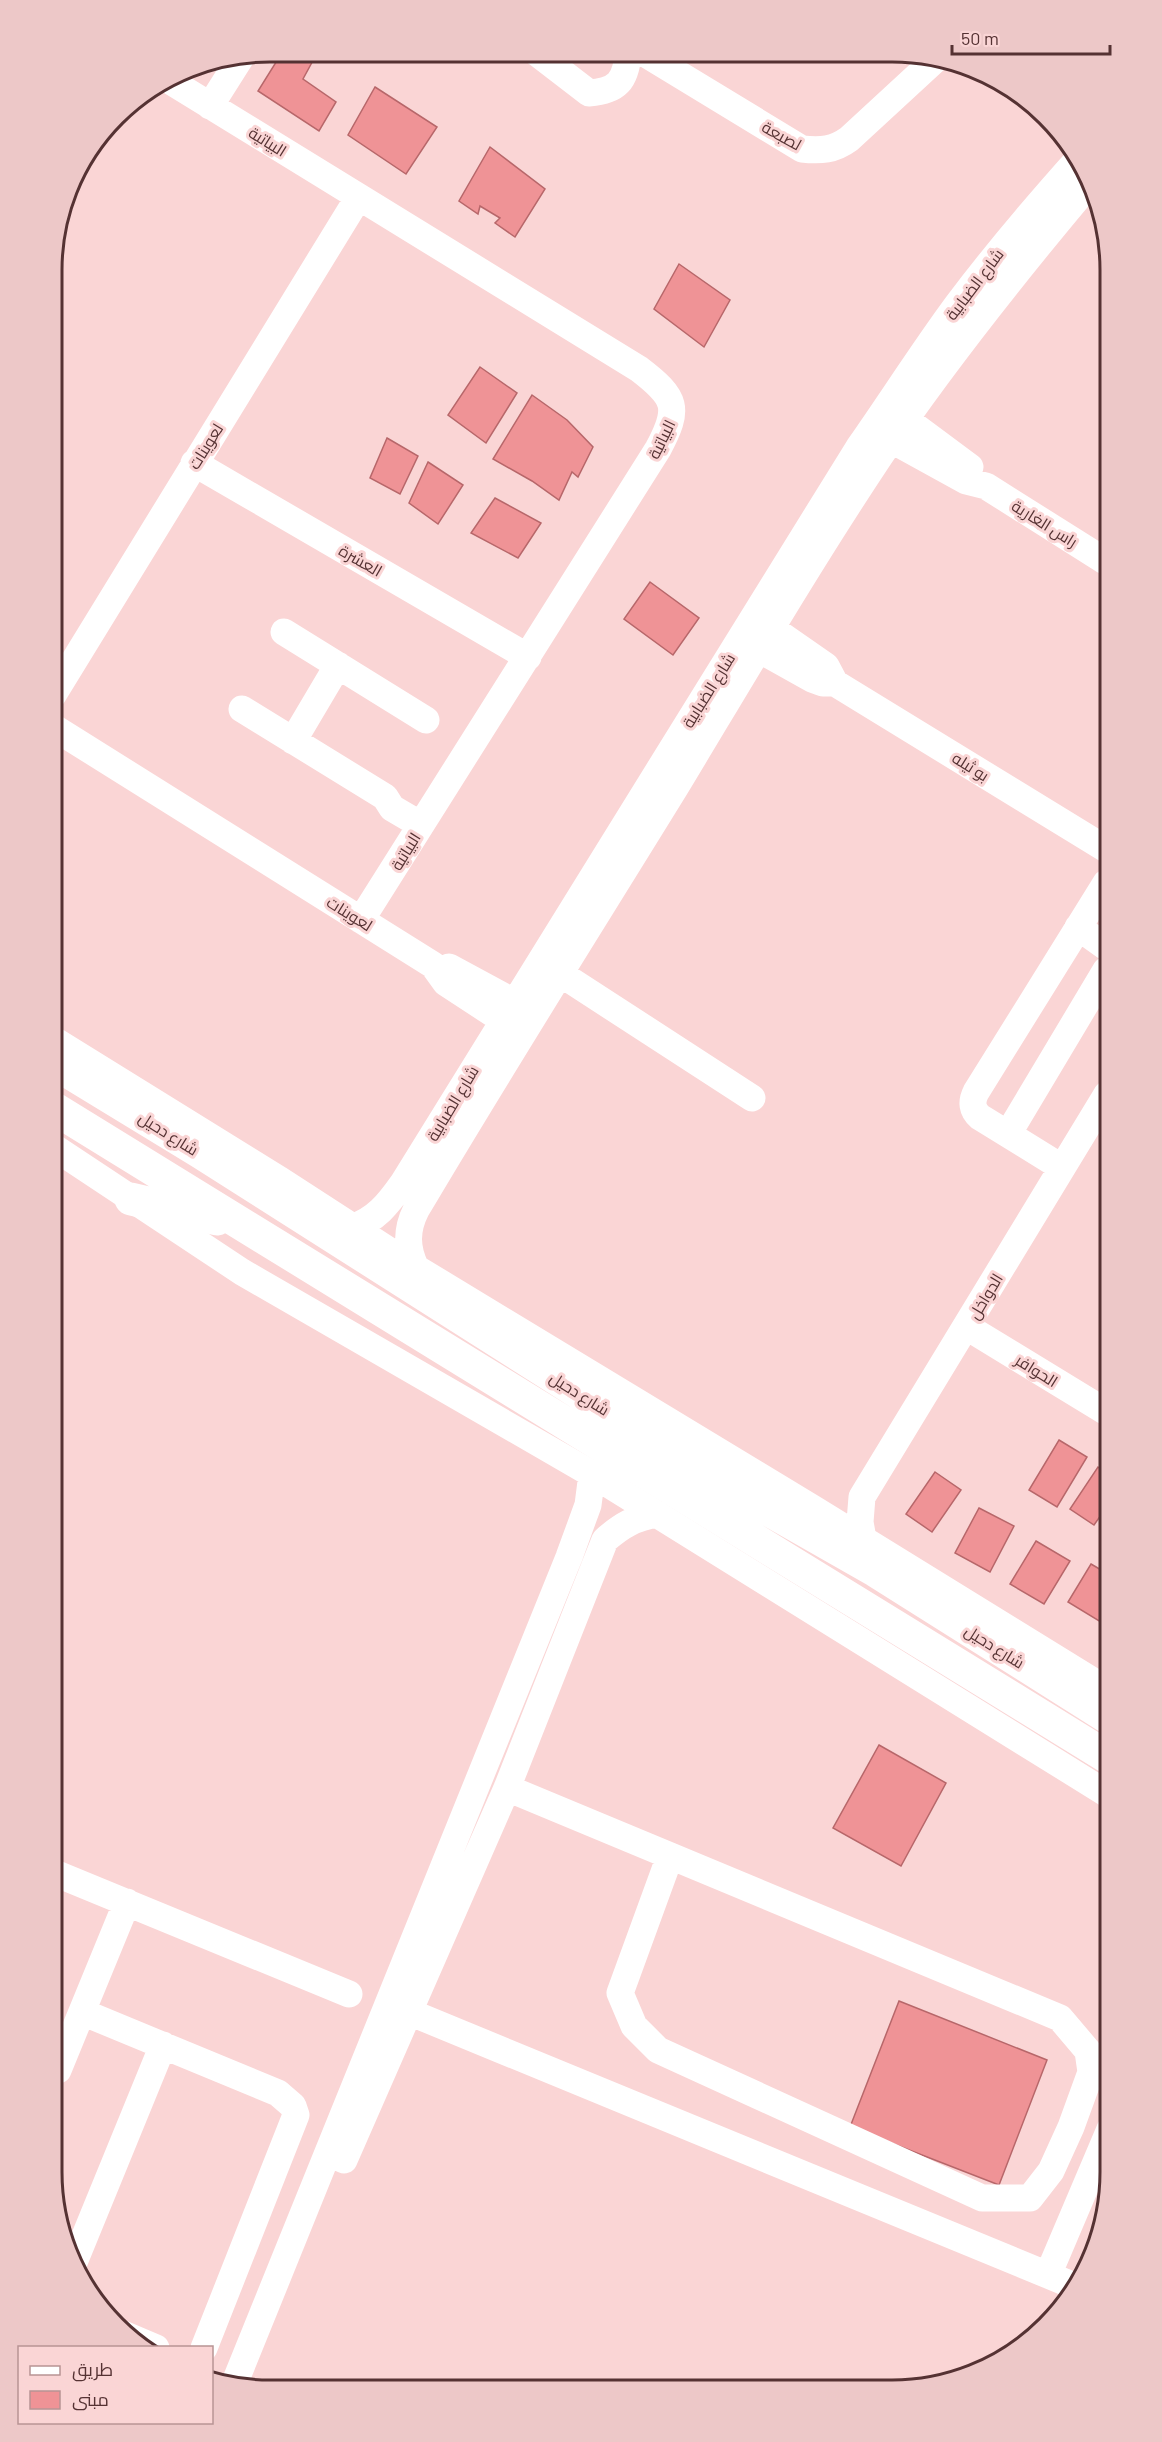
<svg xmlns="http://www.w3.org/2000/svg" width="1162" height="2442" viewBox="0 0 1162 2442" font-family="Barlow,Cairo,sans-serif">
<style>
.building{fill:#ef9396;stroke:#b7676a;stroke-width:1.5}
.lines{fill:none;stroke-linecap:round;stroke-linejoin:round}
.minor{stroke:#fff;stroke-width:27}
.major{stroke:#fff;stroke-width:33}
.labels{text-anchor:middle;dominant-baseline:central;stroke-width:6;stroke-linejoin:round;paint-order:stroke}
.street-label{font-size:16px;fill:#553233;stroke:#fad5d5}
.rim{fill:none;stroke:#553233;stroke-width:3}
</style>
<rect width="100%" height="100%" fill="#fad5d5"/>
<path class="building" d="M 283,51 L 311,51 L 316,55 L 303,79 L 336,102 L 319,131 L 258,91 Z
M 375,87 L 437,127 L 406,174 L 348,135 Z
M 490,147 L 545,189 L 515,237 L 495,223 L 500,218 L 480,206 L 478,214 L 459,201 Z
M 679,264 L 730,300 L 704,347 L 654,309 Z
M 480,367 L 517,393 L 486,443 L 448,415 Z
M 532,395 L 567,420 L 593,447 L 578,477 L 572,472 L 559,500 L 532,481 L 493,459 Z
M 387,438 L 418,456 L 400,494 L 370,478 Z
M 428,462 L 463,485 L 438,524 L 409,503 Z
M 495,498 L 541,523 L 518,558 L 471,533 Z
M 650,582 L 699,618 L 673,655 L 624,619 Z
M 1059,1440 L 1087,1457 L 1057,1507 L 1029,1490 Z
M 1098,1467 L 1108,1474 L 1108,1505 L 1094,1525 L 1070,1509 Z
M 935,1472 L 961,1490 L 932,1532 L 906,1514 Z
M 979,1508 L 1014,1526 L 990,1572 L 955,1553 Z
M 1036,1541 L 1070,1561 L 1044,1604 L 1010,1584 Z
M 1091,1564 L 1108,1574 L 1109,1627 L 1068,1602 Z
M 879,1745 L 946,1783 L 901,1866 L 833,1828 Z
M 899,2001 L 1047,2060 L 999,2185 L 850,2127 Z"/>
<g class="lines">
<path class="minor" d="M 537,53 L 589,93 C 617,91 626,81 628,53
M 644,53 L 802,149 C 821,151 834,150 849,139 L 939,56
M 167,79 L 639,369 C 677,398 680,408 658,449 L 361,920
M 210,106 L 241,57
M 892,409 L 970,467
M 877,432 L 966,481 L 986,486 L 1105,561
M 194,463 L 528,657
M 757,618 L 826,666 L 835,683
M 284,632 L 426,720
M 744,641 L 812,679 L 823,683 L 835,683 L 1106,849
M 53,695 L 358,198
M 242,709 L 385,797 L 392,808 L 421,825
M 53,727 L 433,965 L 446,983 L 518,1030
M 293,741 L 338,665
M 1078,927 L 1106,947
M 449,967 L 529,1010
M 561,974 L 752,1098
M 54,1040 L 280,1180 L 416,1268 L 814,1509 L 1109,1691
M 1008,1134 L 1106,970
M 55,1148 L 242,1272 L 592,1474 L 1109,1795
M 1061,1167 L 980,1117 C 972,1110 971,1102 976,1092 L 1106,883
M 351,1228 C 376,1220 388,1204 403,1183 L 859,447 C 892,400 923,351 957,305 C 996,253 1037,205 1080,157
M 416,1268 C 406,1248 406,1230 416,1210 C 500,1068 588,929 675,788 C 742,677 808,564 880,456 C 944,361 1017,270 1091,182
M 967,1327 L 1108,1413
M 863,1539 L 860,1522 L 862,1497 L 1107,1094
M 507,1788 L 1060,2018 L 1088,2051 L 1091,2072 L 1071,2127 L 1051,2171 L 1030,2198 L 982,2198 L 658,2050 L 634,2026 L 620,1993 L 670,1856
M 57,1874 L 349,1994
M 82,2012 L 278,2093 L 293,2106 L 296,2115 L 204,2348
M 409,2012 L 1077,2287
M 58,2070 L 127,1902
M 344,2160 L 507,1788 L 605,1540 C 622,1525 635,1518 657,1514
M 73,2265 L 163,2045
M 1048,2275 L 1110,2129
M 123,2334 L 156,2348
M 233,2387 L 569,1557 L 588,1505 L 592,1474"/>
<path class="major" d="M 54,1063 L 200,1152 L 718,1481 L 876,1571 L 1109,1718
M 55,1109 L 1109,1758
M 131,1199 L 217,1219"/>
</g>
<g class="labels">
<g class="street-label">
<text transform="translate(782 135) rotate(29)">لصبعة</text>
<text transform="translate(268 141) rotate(32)">البياتية</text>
<text transform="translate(974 284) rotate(-53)">شارع الضبابية</text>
<text transform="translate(661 439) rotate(-64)">البياتية</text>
<text transform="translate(205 446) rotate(-58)">لعوينات</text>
<text transform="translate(1045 523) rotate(32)">راس الغارية</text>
<text transform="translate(361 560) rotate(30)">العشرة</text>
<text transform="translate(708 690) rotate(-58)">شارع الضبابية</text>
<text transform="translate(971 766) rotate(32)">بو ثيله</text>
<text transform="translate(405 851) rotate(-58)">البياتية</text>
<text transform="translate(350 913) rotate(32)">لعوينات</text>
<text transform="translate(452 1103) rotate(-59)">شارع الضبابية</text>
<text transform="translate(169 1133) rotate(32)">شارع دحيل</text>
<text transform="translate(985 1296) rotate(-59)">الدواخل</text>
<text transform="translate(1037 1370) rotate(32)">الحوافر</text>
<text transform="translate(580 1393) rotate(32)">شارع دحيل</text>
<text transform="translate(995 1646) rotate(32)">شارع دحيل</text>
</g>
</g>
<path d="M0 0H1162V2442H0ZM270 62H892A208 208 0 0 1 1100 270V2172A208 208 0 0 1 892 2380H270A208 208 0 0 1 62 2172V270A208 208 0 0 1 270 62Z" fill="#edc8c8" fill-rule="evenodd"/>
<path class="rim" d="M270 62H892A208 208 0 0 1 1100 270V2172A208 208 0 0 1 892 2380H270A208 208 0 0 1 62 2172V270A208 208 0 0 1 270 62Z"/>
<rect x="18" y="2346" width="195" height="78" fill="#fad5d5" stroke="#b89494" stroke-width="1.5"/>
<rect x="30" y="2366" width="30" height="9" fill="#ffffff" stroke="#b89494" stroke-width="1.5"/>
<text x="72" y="2376" font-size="18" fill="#553233">طريق</text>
<rect x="30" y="2391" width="30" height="18" fill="#ef9396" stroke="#b89494" stroke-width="1.5"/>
<text x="72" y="2406" font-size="18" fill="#553233">مبنى</text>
<path d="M952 45v9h158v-9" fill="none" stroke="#553233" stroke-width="3"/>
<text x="961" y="45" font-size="18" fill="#553233" stroke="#fad5d5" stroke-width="4.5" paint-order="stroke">50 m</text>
</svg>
